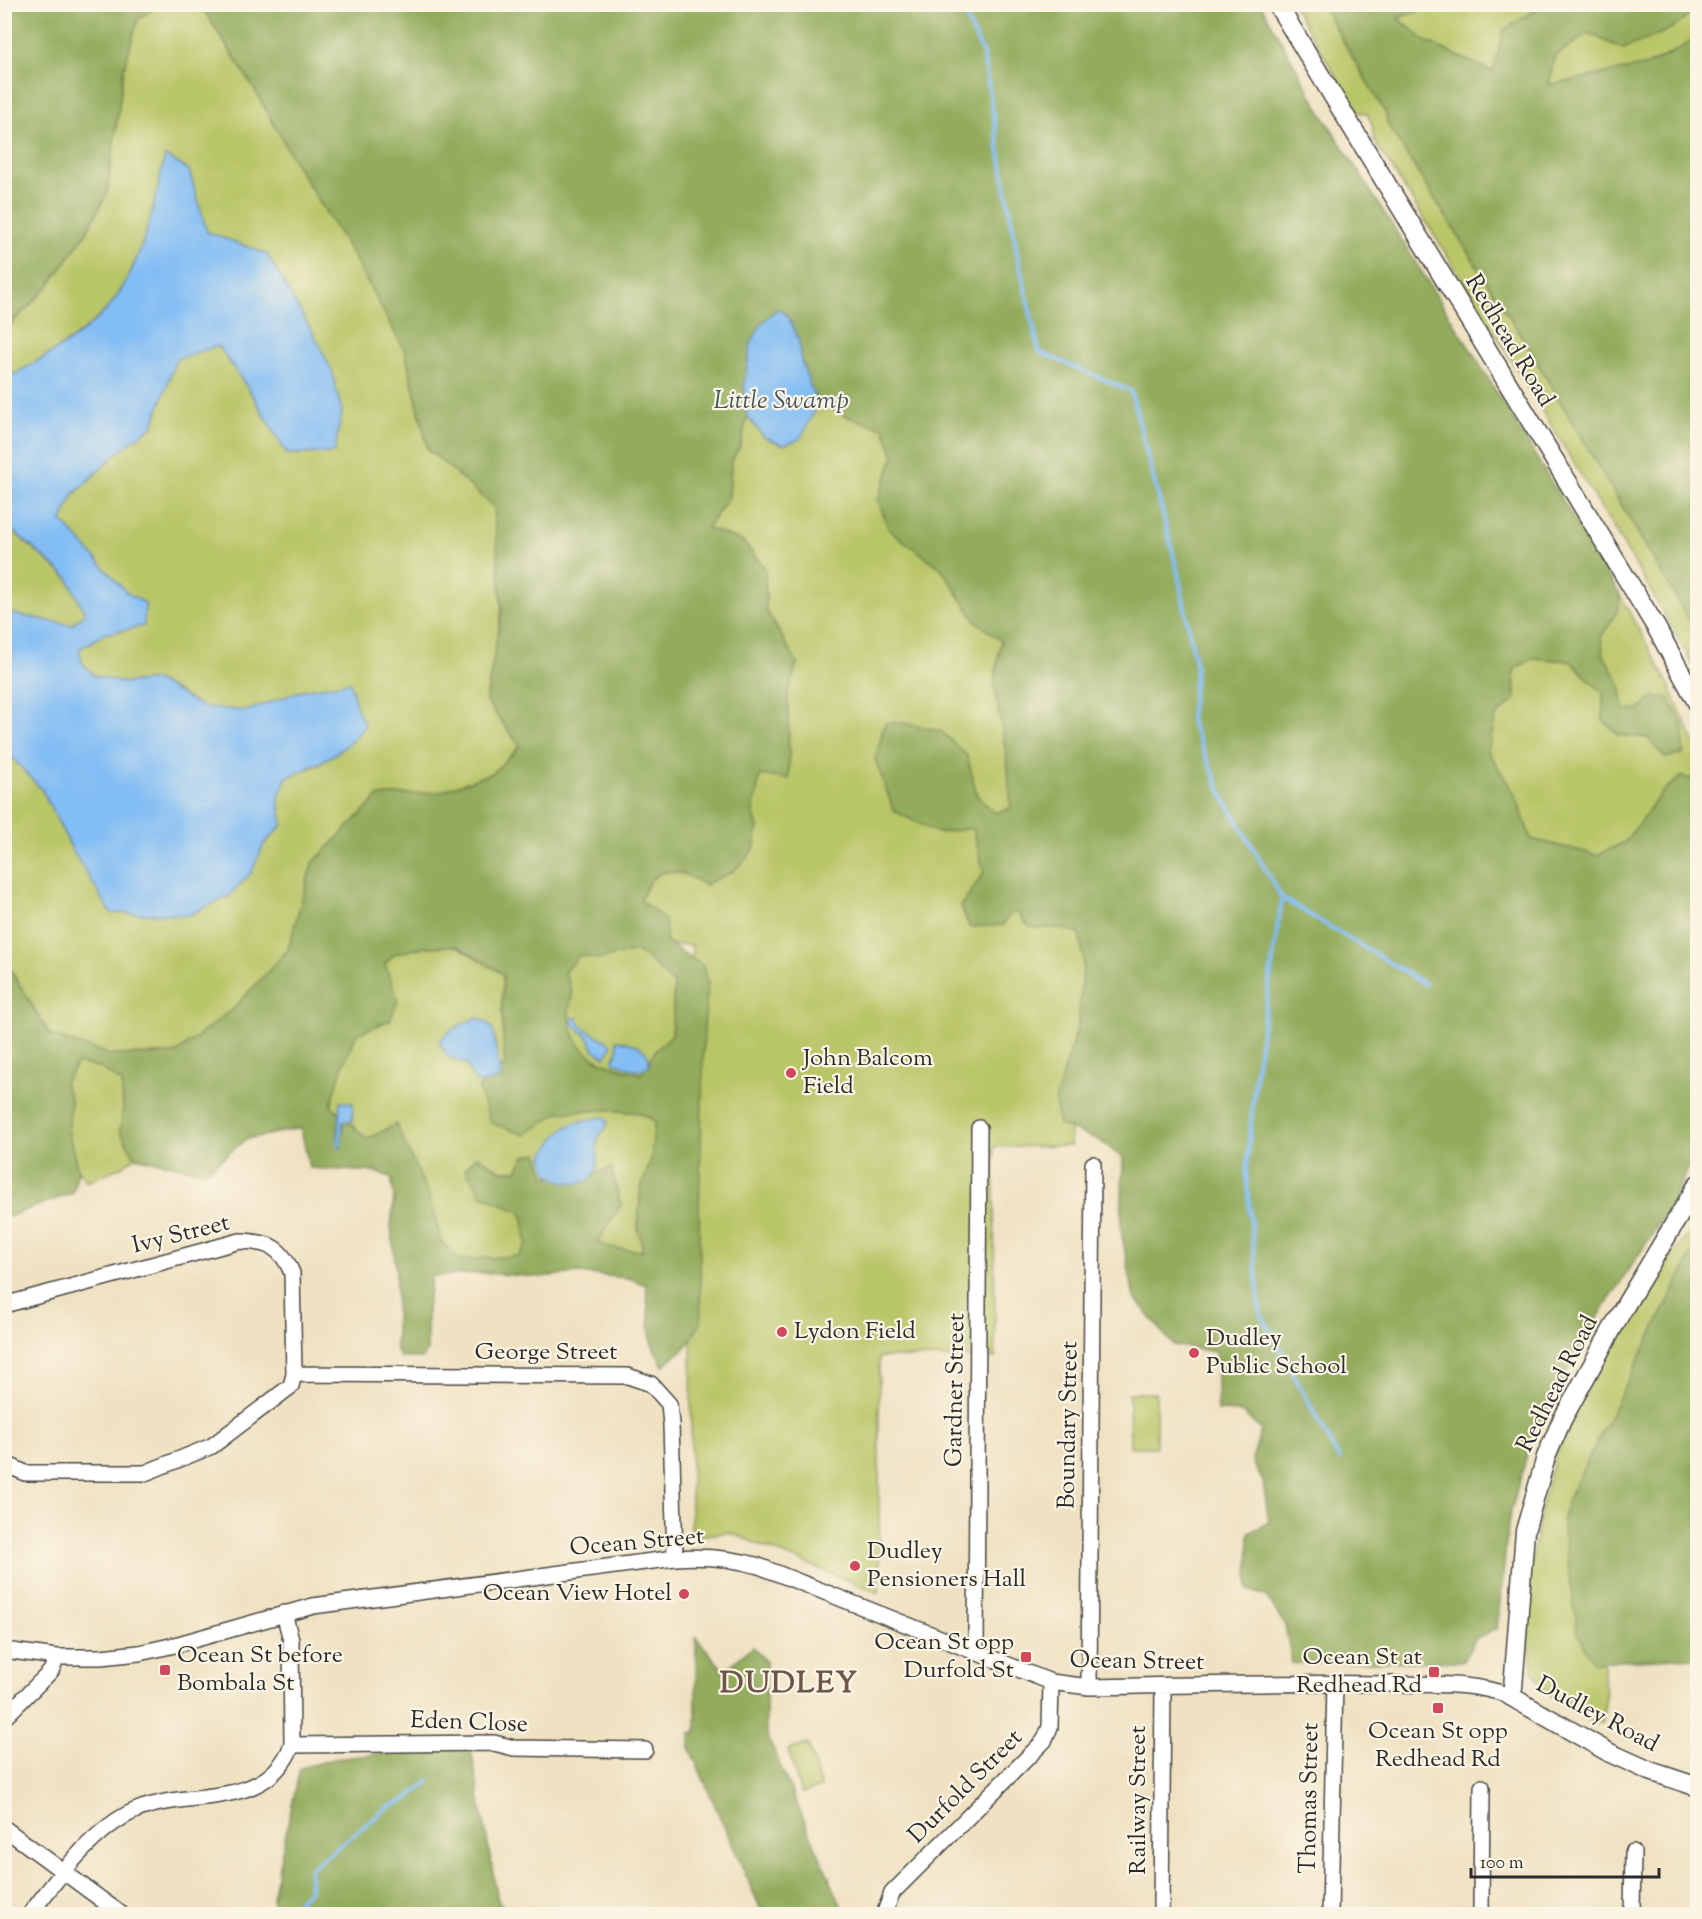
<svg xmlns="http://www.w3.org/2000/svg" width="1702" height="1919" viewBox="0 0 1702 1919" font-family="'Sorts Mill Goudy',serif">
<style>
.green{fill:#b9c668;stroke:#72784a;stroke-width:1.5}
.forest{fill:#92ab5c;stroke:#5e6b44;stroke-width:1.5;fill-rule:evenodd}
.water{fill:#82bdf4;stroke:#567490;stroke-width:1.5}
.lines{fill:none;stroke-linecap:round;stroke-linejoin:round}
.stream{stroke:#82bdf4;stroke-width:4}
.minor-casing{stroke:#484642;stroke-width:18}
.major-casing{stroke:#484642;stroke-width:21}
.minor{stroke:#fff;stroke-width:15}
.major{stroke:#fff;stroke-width:18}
.poi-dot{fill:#d1495b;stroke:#fcf5e5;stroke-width:2}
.labels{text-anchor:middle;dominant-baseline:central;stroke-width:4.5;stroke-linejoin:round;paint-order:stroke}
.street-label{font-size:24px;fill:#2b2b2b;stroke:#fcf5e5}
.poi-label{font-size:24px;fill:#2b2b2b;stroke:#fcf5e5;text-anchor:start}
.water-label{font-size:26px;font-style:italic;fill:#455767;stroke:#fcf5e5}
.district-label{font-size:30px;font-weight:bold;letter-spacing:1.5px;fill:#6e564a;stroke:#fcf5e5}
</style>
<rect width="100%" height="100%" fill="#fcf5e5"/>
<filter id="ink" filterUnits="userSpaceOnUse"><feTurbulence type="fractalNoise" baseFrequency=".0167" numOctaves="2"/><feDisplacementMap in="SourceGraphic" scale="12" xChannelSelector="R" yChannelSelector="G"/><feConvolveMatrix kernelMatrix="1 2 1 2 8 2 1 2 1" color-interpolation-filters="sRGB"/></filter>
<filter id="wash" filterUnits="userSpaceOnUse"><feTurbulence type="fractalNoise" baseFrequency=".008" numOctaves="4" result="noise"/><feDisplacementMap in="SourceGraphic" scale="24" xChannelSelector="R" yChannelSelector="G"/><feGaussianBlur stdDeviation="1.35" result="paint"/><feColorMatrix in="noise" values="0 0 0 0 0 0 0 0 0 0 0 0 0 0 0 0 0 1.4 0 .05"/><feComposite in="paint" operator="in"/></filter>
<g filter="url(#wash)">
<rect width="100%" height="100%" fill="#efe1c1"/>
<path class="green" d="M 159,5 L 198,5 L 204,10 L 255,90 L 297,166 L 351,252 L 405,351 L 428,449 L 494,507 L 502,610 L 486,701 L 520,746 L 493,773 L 439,792 L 379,796 L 312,864 L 288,950 L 234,1008 L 175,1054 L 110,1055 L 50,1035 L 5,960 L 5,749 L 42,790 L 74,853 L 250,873 L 264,844 L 283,824 L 278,799 L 286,778 L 321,763 L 365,725 L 357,709 L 304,690 L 246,711 L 203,707 L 156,680 L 126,683 L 95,676 L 82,663 L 79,649 L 104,634 L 144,626 L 127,593 L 61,521 L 73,496 L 117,453 L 153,425 L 176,359 L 218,345 L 250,391 L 287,454 L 334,453 L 332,371 L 318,342 L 267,254 L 207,232 L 189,170 L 165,157 C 155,203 139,275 106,310 C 78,339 43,358 8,378 L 5,378 L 5,330 L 48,287 L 86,233 L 107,193 L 124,68 L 138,19 Z
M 1293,5 L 1322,5 L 1386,114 L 1388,125 L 1527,345 L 1697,633 L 1697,673 C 1655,595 1608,519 1561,442 C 1500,341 1439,240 1374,141 L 1372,124 L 1367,114 L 1358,112 Z
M 1435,5 L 1543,5 L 1504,31 L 1494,72 L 1425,41 L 1398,18 Z
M 1693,5 L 1697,5 L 1697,36 L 1681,48 L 1649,65 L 1549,85 L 1554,57 L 1589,32 L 1692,10 Z
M 815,398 L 845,416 L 884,428 L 894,456 L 878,500 L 889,530 L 941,568 L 976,621 L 1001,640 L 994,685 L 1007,758 L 1012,808 L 995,813 L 977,796 L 967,756 L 938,833 L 973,828 L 984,873 L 961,906 L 1010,914 L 1018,912 C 1030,934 1034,927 1055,928 C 1063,928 1072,931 1079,933 L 1084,958 L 1078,1026 L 1071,1048 L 1070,1146 L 994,1147 L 995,1358 L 879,1357 L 879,1593 L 728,1532 L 700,1536 L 691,1528 L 692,945 L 676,945 L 667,942 L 664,920 L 640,900 C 644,894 647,884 652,879 C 667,863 690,876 705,885 L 758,828 L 753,812 L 760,775 L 789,779 L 788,693 L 797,663 L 766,610 L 765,568 L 742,541 L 706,529 L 729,497 L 731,462 L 741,444 L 747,416 L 764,437 L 809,421 L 815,410 Z
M 4,524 L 68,578 L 85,613 L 72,625 L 12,614 L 5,606 Z
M 1620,595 L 1668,683 L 1697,749 L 1697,779 L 1681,777 L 1663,791 L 1625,842 L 1598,855 L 1531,839 L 1516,797 L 1488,751 L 1496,717 L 1515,699 L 1514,669 L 1534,658 L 1570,661 L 1603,693 L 1603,720 L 1619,735 L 1648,738 L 1665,758 L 1654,697 L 1639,710 L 1624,710 L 1620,684 L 1604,656 L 1601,637 L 1618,610 Z
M 457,946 L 503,974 L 502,1014 L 505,1064 L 525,1135 L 559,1112 L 609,1110 L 640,1113 L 655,1121 L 651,1159 L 641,1189 L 638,1229 L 644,1251 L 617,1249 L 596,1243 L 621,1205 L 582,1177 L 545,1177 L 525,1156 L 517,1170 L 501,1171 L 477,1156 L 482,1195 L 522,1213 L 527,1244 L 520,1256 L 459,1260 L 442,1243 L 429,1196 L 396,1125 L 367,1139 L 331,1105 L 343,1064 L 357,1034 L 390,1020 L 390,980 L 385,964 L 394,954 L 425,947 Z
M 636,951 L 645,956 L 674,984 L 672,1035 L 655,1051 L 641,1074 C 606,1065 571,1057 569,1013 C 568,1007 571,1001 572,995 C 572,988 567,979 564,972 L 580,955 L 599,959 Z
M 77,1063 L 101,1068 L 122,1083 L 123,1108 L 120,1131 L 135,1157 L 123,1166 L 87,1182 L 78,1171 L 68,1131 L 71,1101 L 64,1083 Z
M 1697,1226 L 1697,1245 L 1568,1499 L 1593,1662 L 1604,1661 L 1605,1711 L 1601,1723 L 1589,1720 L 1545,1691 L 1533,1671 L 1528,1639 L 1529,1578 L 1542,1501 L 1566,1423 L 1621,1330 L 1666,1260 Z
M 1129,1393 L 1156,1393 L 1156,1447 L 1130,1447 Z
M 808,1744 L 821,1788 L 801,1793 L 788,1750 Z"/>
<path class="forest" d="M 4,5 L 159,5 L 138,19 L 124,68 L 107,193 L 86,233 L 48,287 L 5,330 Z
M 198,5 L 1261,5 L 1322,114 L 1472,352 L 1620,595 L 1618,610 L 1601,637 L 1604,656 L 1620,684 L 1624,710 L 1639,710 L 1654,696 L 1669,698 L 1684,728 L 1683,754 L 1665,758 L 1648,738 L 1619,735 L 1603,720 L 1603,693 L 1570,661 L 1534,658 L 1514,669 L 1515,699 L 1496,717 L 1488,751 L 1516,797 L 1531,839 L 1598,855 L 1625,842 L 1663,791 L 1681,777 L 1697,779 L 1697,1147 L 1672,1204 L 1590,1329 L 1533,1434 L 1509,1518 L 1497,1629 L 1476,1638 L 1463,1661 L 1292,1663 L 1285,1625 L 1266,1596 L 1248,1590 L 1249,1533 L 1269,1522 L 1263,1482 L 1252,1460 L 1261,1430 L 1242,1412 L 1218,1411 L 1216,1352 L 1173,1345 L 1134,1297 L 1121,1231 L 1123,1158 L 1099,1140 L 1059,1125 L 1055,1101 L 1078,1026 L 1084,958 L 1079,933 C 1072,931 1063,928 1055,928 C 1034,927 1030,934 1018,912 L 1010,914 L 1003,925 L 969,927 L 961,906 L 984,873 L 973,828 L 938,833 L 894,811 L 875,759 L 885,723 L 904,723 L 941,731 L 967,756 L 977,796 L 995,813 L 1011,808 L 1007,758 L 994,685 L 1001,641 L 976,621 L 941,568 L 889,530 L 878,500 L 894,456 L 884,428 C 863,422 833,414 817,398 C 807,389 800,355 799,341 L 744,385 L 747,416 L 741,444 L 731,462 L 729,497 L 707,528 L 742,541 L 765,569 L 766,610 L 797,663 L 788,693 L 789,779 L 760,775 L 753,812 L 758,828 L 754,850 L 734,871 L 705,885 C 690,876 668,863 652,879 C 647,884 644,894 640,900 L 665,920 L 667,942 L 703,966 L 708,984 L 704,1027 L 699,1213 L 701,1323 L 686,1347 L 663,1366 L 651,1342 L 646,1285 L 628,1278 L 579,1273 L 540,1277 L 484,1273 L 432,1276 L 427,1309 L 427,1351 L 423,1358 L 401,1358 L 396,1349 L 396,1271 L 391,1227 L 394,1197 L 391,1177 L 376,1172 L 309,1168 L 301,1128 L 247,1139 L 205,1172 L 135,1157 L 120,1131 L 123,1108 L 122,1083 L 101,1068 L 77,1063 L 64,1083 L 71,1101 L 68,1131 L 78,1171 L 73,1193 L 10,1216 L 5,1215 L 4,960 L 50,1035 L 111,1055 L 175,1054 L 234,1008 L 288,950 L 312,864 L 379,796 L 439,792 L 493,773 L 520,746 L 486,701 L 502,610 L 494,507 L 428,449 L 405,351 L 351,252 L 297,166 L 255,90 L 204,10 ZM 457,946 L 503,974 L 502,1014 L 505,1064 L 478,1088 L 491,1123 L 525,1135 L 559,1112 L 609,1110 L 640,1113 L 655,1121 L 651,1159 L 641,1188 L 638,1229 L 643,1251 L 617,1249 L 597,1243 L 621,1205 L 611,1168 L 581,1177 L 545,1177 L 537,1153 L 525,1156 L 517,1170 L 501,1171 L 477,1156 L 465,1169 L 482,1195 L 522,1213 L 527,1244 L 519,1256 L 459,1260 L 442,1243 L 429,1196 L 396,1124 L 367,1139 L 331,1105 L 343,1064 L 357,1034 L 390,1020 L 398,1000 L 385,964 L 394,954 L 425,947 ZM 636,951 L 645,956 L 674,984 L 672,1035 L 655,1051 L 641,1074 C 606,1065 571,1057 569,1013 C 568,1007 571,1001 572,995 C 572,988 567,979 564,972 L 580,955 L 599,959 Z
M 1322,5 L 1435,5 L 1398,18 L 1425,41 L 1493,72 L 1503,31 L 1543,5 L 1693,5 C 1690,27 1641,41 1623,49 L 1588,33 L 1554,57 L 1549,85 L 1648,65 L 1681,48 L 1697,36 L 1697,633 L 1527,345 L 1388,125 L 1386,114 Z
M 1697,1245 L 1697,1657 L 1593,1662 L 1578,1634 L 1562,1521 L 1568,1499 Z
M 696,1637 L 724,1671 L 752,1647 L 766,1661 L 766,1733 L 845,1914 L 763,1914 L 690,1749 L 690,1733 L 696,1732 Z
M 470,1744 L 498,1901 L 512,1914 L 276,1914 L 272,1898 L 300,1768 L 334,1759 Z"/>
<path class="water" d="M 165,156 L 189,170 L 207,232 L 267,254 L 318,342 L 332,371 L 342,412 L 334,453 L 287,454 L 250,391 L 218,346 L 176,359 L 153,425 L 117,453 L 73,495 L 62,521 L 127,593 L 145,603 L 144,626 L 104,634 L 79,649 L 82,663 L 95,676 L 126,683 L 156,680 L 203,707 L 246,711 L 304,690 L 350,682 L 357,709 L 365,725 C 346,753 317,764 286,778 L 278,799 L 283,824 L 264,844 L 251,873 L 229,896 L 189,915 L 111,913 L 74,853 L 42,790 L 4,749 L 5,606 L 12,614 L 72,625 L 85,613 L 68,578 L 5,524 L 5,378 L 8,378 C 43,358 79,339 106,310 C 140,274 155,203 165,156 Z
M 777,309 L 786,314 L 791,323 L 799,341 L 801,361 L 815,398 L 815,410 L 800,439 L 783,445 L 764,437 L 747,416 L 744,385 L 751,343 L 762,323 Z
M 477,1018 L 487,1022 L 493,1030 L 501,1078 C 494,1081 478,1087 473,1078 C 470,1073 469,1068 466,1064 L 447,1056 L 439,1041 C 450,1029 462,1024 477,1018 Z
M 573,1018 L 577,1018 C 582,1032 600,1035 611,1044 L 611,1047 L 605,1057 L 594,1050 L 589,1038 L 571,1022 Z
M 617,1040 C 632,1043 651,1046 649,1066 C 634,1076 627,1064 614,1063 L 613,1058 C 620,1054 617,1047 617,1040 Z
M 340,1102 L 353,1103 L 352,1121 L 343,1121 L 341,1148 L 337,1147 Z
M 604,1117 L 608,1122 C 607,1130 598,1134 597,1141 C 596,1154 601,1166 592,1177 C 582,1188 553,1183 546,1170 C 544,1167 544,1160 543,1156 C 564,1123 567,1123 604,1117 Z"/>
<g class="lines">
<path class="stream" d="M 960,4 L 983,54 L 1016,248 L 1039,352 L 1131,391 L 1178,573 L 1196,667 L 1190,720 L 1223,796 L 1282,898 L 1425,984
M 1282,898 L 1256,1071 L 1246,1174 L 1260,1312 L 1339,1459
M 284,1914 L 310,1890 L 310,1869 L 388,1807 L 406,1800 L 429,1781"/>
</g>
</g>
<g filter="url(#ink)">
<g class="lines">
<g class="minor-casing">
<path id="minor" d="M 4,1305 L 240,1241 C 268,1242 281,1246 292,1273 L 294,1374 L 291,1386 L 212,1446 L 145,1473 L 25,1473 L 4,1463
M 294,1374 L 628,1376 L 651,1384 L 669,1404 L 671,1424 L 675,1558
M 4,1650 L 57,1657 L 101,1657 L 139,1653 L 175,1645 L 313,1606 L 675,1558 C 704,1556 731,1558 759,1566 L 1051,1682 L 1089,1687 C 1188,1685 1288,1682 1387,1684 C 1428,1685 1471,1681 1510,1696
M 976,1652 L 979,1128
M 1089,1687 L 1093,1164
M 4,1718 L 51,1671 L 57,1657
M 292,1745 L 494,1743 L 514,1748 L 645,1750
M 4,1828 L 121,1914
M 30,1914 C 56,1880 90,1834 128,1814 C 183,1785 264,1815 292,1745 L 291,1640 L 284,1613
M 886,1914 L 885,1912 L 892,1893 L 1044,1741 L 1050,1727 L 1051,1682
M 1161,1914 L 1163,1686
M 1330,1914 L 1335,1683
M 1481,1914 L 1482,1787
M 1632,1914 L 1633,1852"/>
</g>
<g class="major-casing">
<path id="major" d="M 1277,4 L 1656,627 L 1698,704
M 1698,1184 L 1622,1311 L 1562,1420 L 1546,1457 L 1525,1531 L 1513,1688 L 1510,1696 L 1610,1753 L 1650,1771 L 1698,1787"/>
</g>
<use href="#minor" class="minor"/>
<use href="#major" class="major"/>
</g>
</g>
<g class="poi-dot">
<circle cx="791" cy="1073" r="6"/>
<circle cx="782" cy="1332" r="6"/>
<circle cx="1194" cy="1353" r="6"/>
<circle cx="855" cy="1566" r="6"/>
<circle cx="684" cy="1594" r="6"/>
<rect x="1020" y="1651" width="12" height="12" rx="3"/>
<rect x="159" y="1664" width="12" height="12" rx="3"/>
<rect x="1428" y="1666" width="12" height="12" rx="3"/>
<rect x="1432" y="1702" width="12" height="12" rx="3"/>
</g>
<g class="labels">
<g class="street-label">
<text transform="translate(1509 341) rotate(59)">Redhead Road</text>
<text transform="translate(181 1235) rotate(-14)">Ivy Street</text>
<text x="546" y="1353">George Street</text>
<text transform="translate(1558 1384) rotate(-63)">Redhead Road</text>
<text transform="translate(956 1390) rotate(-89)">Gardner Street</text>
<text transform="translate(1069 1425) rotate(-89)">Boundary Street</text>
<text transform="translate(637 1543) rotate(-5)">Ocean Street</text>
<text transform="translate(1137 1662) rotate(1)">Ocean Street</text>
<text transform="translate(1597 1715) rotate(28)">Dudley Road</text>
<text transform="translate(469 1723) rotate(2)">Eden Close</text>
<text transform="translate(966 1787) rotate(-45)">Durfold Street</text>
<text transform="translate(1310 1798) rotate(-89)">Thomas Street</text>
<text transform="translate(1139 1800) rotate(-90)">Railway Street</text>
</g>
<g class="poi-label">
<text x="803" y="1059">John Balcom<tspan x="803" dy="28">Field</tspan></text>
<text x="794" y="1332">Lydon Field</text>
<text x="1206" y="1339">Dudley<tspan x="1206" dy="28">Public School</tspan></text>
<text x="867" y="1552">Dudley<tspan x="867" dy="28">Pensioners Hall</tspan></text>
<text x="672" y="1594" text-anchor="end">Ocean View Hotel</text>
<text x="1014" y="1643" text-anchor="end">Ocean St opp<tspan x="1014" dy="28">Durfold St</tspan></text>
<text x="177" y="1656">Ocean St before<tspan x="177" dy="28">Bombala St</tspan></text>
<text x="1422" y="1658" text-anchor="end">Ocean St at<tspan x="1422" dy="28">Redhead Rd</tspan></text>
<text x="1438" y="1732" text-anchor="middle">Ocean St opp<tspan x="1438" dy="28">Redhead Rd</tspan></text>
</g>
<g class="water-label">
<text x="781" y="401">Little Swamp</text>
</g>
<g class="district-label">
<text x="789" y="1684">DUDLEY</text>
</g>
</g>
<rect width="1702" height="1919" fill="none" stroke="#fcf5e5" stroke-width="24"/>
<path d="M1471 1868v9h188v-9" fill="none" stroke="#2b2b2b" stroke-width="3"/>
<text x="1480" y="1868" font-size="18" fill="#2b2b2b" stroke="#fcf5e5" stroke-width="4.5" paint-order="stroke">100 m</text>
</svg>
